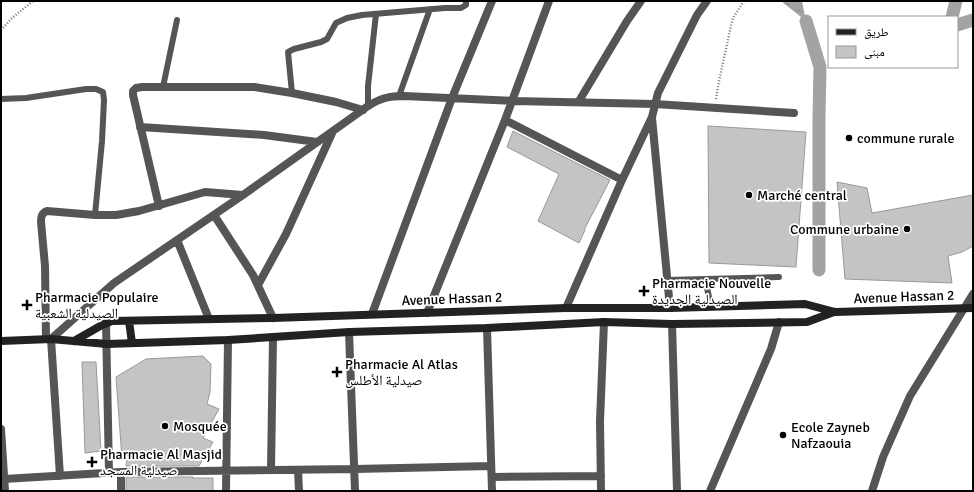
<svg xmlns="http://www.w3.org/2000/svg" width="974" height="492" viewBox="0 0 974 492" font-family="Signika,'Noto Naskh Arabic',sans-serif">
<style>
.water{fill:url(#water-ripples)}
.lines{fill:none;stroke-linecap:round;stroke-linejoin:round}
.canal{stroke:#a3a3a3;stroke-width:13}
.building{fill:#c4c4c4;stroke:#999}
.path{stroke:#777;stroke-width:2.5;stroke-dasharray:1 2;stroke-linecap:butt}
.lane{stroke:#555;stroke-width:6}
.street{stroke:#555;stroke-width:8}
.secondary{stroke:#222;stroke-width:8}
.poi-dot{fill:#000;stroke:#fff;stroke-width:1.5}
.labels{text-anchor:middle;dominant-baseline:central;stroke-width:3.5;stroke-linejoin:round;paint-order:stroke}
.poi-label{font-size:14px;fill:#000;stroke:#fff;text-anchor:start}
.street-label{font-size:14px;fill:#000;stroke:#fff}
</style>
<defs>
<pattern id="water-ripples" width="26" height="14" patternUnits="userSpaceOnUse"><rect width="26" height="14" fill="#a3a3a3"/><path d="M2 4q2-2 4 0t4 0M15 11q2-2 4 0t4 0" fill="none" stroke="#8b8b8b"/></pattern>
</defs>
<rect width="100%" height="100%" fill="#fff"/>
<path class="water" d="M 781,1 L 802,1 L 806,21 Z"/>
<g class="lines">
<path class="canal" d="M 952,17 L 956,1
M 806,21 L 820,67 L 819,117 L 819,270
M 957,25 L 973,20"/>
</g>
<path class="building" d="M 708,126 L 806,132 L 796,267 L 709,263 Z
M 513,131 L 610,180 L 584,230 L 585,230 L 579,243 L 538,221 L 559,174 L 507,147 Z
M 837,182 L 867,188 L 872,213 L 973,195 L 973,246 L 962,252 L 948,256 L 952,283 L 845,279 Z
M 203,356 L 211,364 L 210,392 L 207,404 L 219,409 L 203,438 L 213,442 L 199,466 L 126,466 L 127,460 L 122,459 L 116,377 L 146,359 Z
M 82,362 L 96,362 L 101,451 L 85,453 Z
M 126,477 L 193,477 L 192,478 L 213,478 L 213,491 L 126,491 Z"/>
<g class="lines">
<path class="path" d="M 1,30 L 12,18 L 33,1
M 716,99 L 719,81 L 731,26 L 733,18 L 744,1"/>
<path class="lane" d="M 163,87 L 177,20
M 292,93 L 288,52 L 294,49 L 321,42 L 327,39 L 336,23 L 347,18 L 362,15 L 445,8 L 461,8 L 466,5 L 466,1
M 399,96 L 430,9
M 1,99 L 26,98 L 86,89 L 96,89 L 103,92 L 104,100 L 102,141 L 95,215
M 368,106 L 368,86 L 376,14
M 705,279 L 711,306
M 667,280 L 779,277"/>
<path class="street" d="M 579,101 L 627,21 L 641,1
M 652,118 L 670,308
M 505,120 L 622,180
M 140,127 L 264,135 L 317,142
M 159,206 L 133,95 L 133,91 L 136,88 L 142,87 L 254,87 L 292,93 L 336,102 L 363,110
M 214,215 L 253,275 L 273,318
M 177,240 L 209,319
M 258,285 L 286,234 L 333,131
M 566,308 L 622,180 L 652,117 L 658,93 L 697,15 L 707,1
M 427,313 L 505,120 L 549,1
M 372,314 L 452,98 L 492,1
M 106,323 L 109,473
M 672,324 L 677,491
M 487,328 L 492,491
M 349,332 L 355,491
M 46,339 L 45,266 L 41,222 C 41,216 42,213 47,211 L 95,215 L 116,215 L 139,211 L 205,192 L 243,195
M 1,429 L 5,491
M 271,470 L 273,337
M 298,470 L 299,491
M 60,476 L 51,339 L 114,283 L 243,195 L 368,106 C 381,98 389,96 404,96 L 513,101 L 655,104 L 794,113
M 492,477 L 601,476
M 4,479 L 121,472 L 355,469 L 491,466
M 121,491 L 121,472
M 226,491 L 228,340
M 601,491 L 600,421 L 604,322
M 710,491 L 771,349 L 779,322
M 872,491 L 883,457 L 910,396 L 973,294"/>
<path class="secondary" d="M 129,321 L 132,343
M 1,341 L 51,339 L 107,344 L 228,340 L 349,332 L 487,328 L 604,322 L 672,324 L 807,322 L 834,312
M 74,341 L 102,325 L 112,321 L 273,318 L 566,308 L 670,308 L 805,304 L 835,312 L 973,308"/>
</g>
<g class="poi-dot">
<circle cx="849" cy="138" r="4"/>
<circle cx="749" cy="195" r="4"/>
<circle cx="907" cy="229" r="4"/>
<path d="M642 285h4v4h4v4h-4v4h-4v-4h-4v-4h4z"/>
<path d="M25 299h4v4h4v4h-4v4h-4v-4h-4v-4h4z"/>
<path d="M335 366h4v4h4v4h-4v4h-4v-4h-4v-4h4z"/>
<circle cx="165" cy="426" r="4"/>
<circle cx="783" cy="435" r="4"/>
<path d="M90 456h4v4h4v4h-4v4h-4v-4h-4v-4h4z"/>
</g>
<g class="labels">
<g class="poi-label">
<text x="857" y="138">commune rurale</text>
<text x="757" y="195">Marché central</text>
<text x="899" y="229" text-anchor="end">Commune urbaine</text>
<text x="652" y="283">Pharmacie Nouvelle<tspan x="652" dy="16">الصيدلية الجديدة</tspan></text>
<text x="35" y="297">Pharmacie Populaire<tspan x="35" dy="16">الصيدلية الشعبية</tspan></text>
<text x="345" y="364">Pharmacie Al Atlas<tspan x="345" dy="16">صيدلية الأطلس</tspan></text>
<text x="173" y="426">Mosquée</text>
<text x="791" y="427">Ecole Zayneb<tspan x="791" dy="16">Nafzaouia</tspan></text>
<text x="100" y="454">Pharmacie Al Masjid<tspan x="100" dy="16">صيدلية المسجد</tspan></text>
</g>
<g class="street-label">
<text transform="translate(904 297) rotate(-2)">Avenue Hassan 2</text>
<text transform="translate(452 299) rotate(-2)">Avenue Hassan 2</text>
</g>
</g>
<rect width="974" height="492" fill="none" stroke="#000000" stroke-width="4"/>
<rect x="828" y="16" width="130" height="52" fill="#ffffff" stroke="#999999"/>
<rect x="836" y="29" width="20" height="6" fill="#222222" stroke="#999999"/>
<text x="864" y="36" font-size="12" fill="#000000">طريق</text>
<rect x="836" y="46" width="20" height="12" fill="#c4c4c4" stroke="#999999"/>
<text x="864" y="56" font-size="12" fill="#000000">مبنى</text>
</svg>
